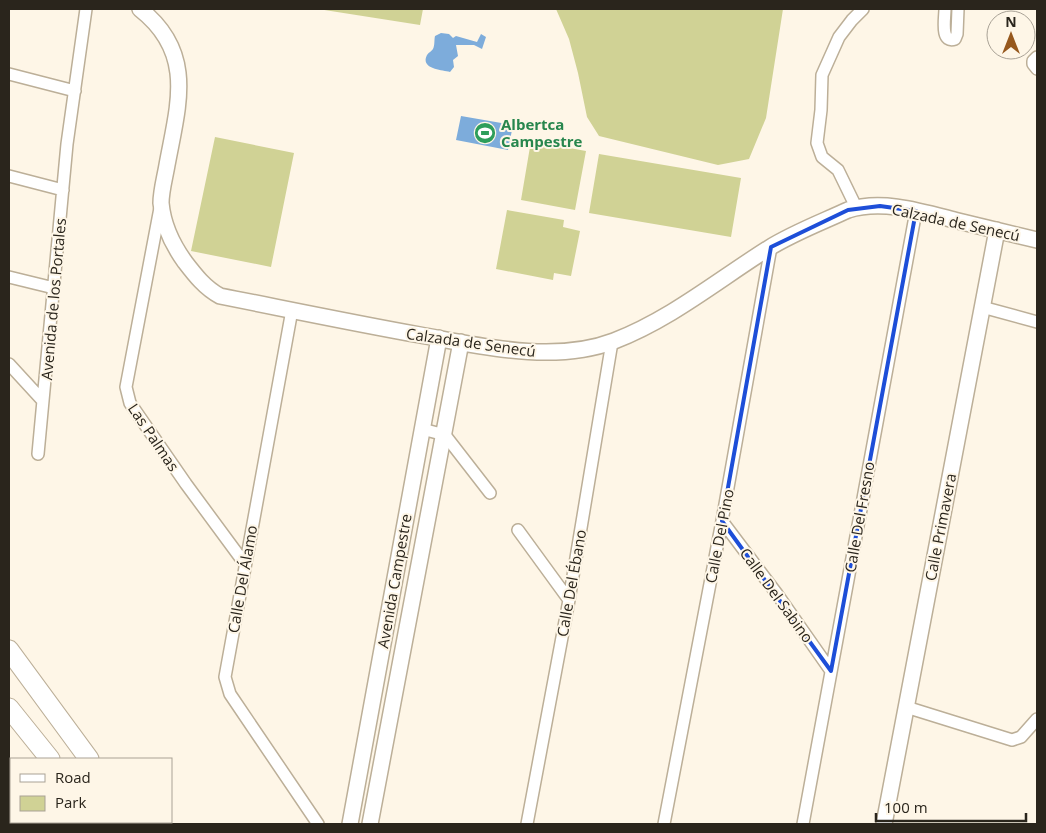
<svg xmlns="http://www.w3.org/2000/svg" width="1046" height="833" viewBox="0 0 1046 833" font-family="'Open Sans',sans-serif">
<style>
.green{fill:#d0d295}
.water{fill:#7dacdb}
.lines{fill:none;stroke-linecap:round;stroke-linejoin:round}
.minor-casing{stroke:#bcaf98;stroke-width:14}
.tertiary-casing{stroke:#bcaf98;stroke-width:18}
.primary-casing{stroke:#bcaf98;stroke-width:21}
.minor{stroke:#fff;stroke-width:11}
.tertiary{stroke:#fff;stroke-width:15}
.primary{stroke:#fff;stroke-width:19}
.marked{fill:none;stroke:#1d4ed8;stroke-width:4;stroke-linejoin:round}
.labels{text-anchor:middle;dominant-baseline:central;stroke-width:4;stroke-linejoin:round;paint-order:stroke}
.leisure-label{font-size:15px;font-weight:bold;fill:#27864d;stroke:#fef6e7;text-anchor:start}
.street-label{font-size:15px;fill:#2a251c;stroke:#fef6e7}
</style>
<rect width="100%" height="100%" fill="#fef6e7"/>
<path class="green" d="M 318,9 L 423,9 L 420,25 Z
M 556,9 L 783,9 L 766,118 L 749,159 L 718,165 L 599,136 L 587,117 L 578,73 L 569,39 Z
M 215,137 L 294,153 L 271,267 L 191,251 Z
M 531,141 L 586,151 L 575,210 L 521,200 Z
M 599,154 L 741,178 L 731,237 L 589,213 Z
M 507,210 L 564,220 L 563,227 L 580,231 L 571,276 L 554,273 L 553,280 L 496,269 Z"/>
<path class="water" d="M 441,33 L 449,34 L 453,38 L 456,36 L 477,42 L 481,34 L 486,37 L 482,49 L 474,45 L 456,45 L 458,56 L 453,60 L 454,67 L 450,72 C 441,70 420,69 427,55 C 429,52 432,51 433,49 C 435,45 434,40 435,36 Z
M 461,116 L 513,125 L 508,150 L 456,140 Z"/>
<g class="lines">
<g class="minor-casing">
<path id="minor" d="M 945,9 C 945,18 940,44 955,39 L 957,34 L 958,9
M 1037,57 L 1033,61 L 1033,64 L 1037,69
M 9,74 L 75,91
M 9,176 L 63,190
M 856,207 L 838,170 L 822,157 L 817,143 L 821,110 L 822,75 L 839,37 L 852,20 L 863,9
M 160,208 L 126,387 L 130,403 L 186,484 L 245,564
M 9,277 L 54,288
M 982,307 L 1037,322
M 292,310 L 225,677 L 230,694 L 318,824
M 9,364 L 43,401
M 422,429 L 445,435 L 490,493
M 38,454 L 67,144 L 86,9
M 722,521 L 777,594 L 831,671
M 518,530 L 569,600
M 906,707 L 1012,740 L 1021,737 L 1037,719
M 9,802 L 11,802
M 527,824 L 569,600 L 612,342
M 664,824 L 722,521 L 771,247
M 803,824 L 916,211"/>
</g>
<g class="tertiary-casing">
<path id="tertiary" d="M 140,9 C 196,53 178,105 167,165 C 165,177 161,191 161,203 C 163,225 172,244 185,262 C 195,275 205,288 220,296 C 286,309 353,323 420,335 C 481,346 554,364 614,341 C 671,319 718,280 769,248 C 793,233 822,222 848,210 C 883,199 923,212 958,221 C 984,227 1011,234 1037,240
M 350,824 L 439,338
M 370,824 L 461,342
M 884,824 L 997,230"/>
</g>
<g class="primary-casing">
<path id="primary" d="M 9,650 L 89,759
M 9,708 L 50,759
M 99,822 L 101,824
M 133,822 L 135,824"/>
</g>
<use href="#minor" class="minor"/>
<use href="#tertiary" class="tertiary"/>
<use href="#primary" class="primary"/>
</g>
<path class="marked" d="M 880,206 L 916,211 L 831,671 L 722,521 L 771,247 L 848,210 Z"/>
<defs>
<g id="stadium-disc" transform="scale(1.125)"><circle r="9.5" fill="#2e9e5b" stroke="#fef6e7"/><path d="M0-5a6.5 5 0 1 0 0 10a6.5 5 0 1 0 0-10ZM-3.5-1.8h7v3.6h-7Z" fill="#fff"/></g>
</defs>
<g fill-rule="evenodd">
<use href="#stadium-disc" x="485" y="133"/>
</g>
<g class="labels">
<g class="leisure-label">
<text x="501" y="124">Albertca<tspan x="501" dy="17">Campestre</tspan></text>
</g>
<g class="street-label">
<text transform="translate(956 222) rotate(12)">Calzada de Senecú</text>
<text transform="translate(53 299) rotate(-85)">Avenida de los Portales</text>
<text transform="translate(471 342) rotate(8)">Calzada de Senecú</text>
<text transform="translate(154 437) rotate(56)">Las Palmas</text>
<text transform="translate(859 517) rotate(-80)">Calle Del Fresno</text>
<text transform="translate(940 527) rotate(-79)">Calle Primavera</text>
<text transform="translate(719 536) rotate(-79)">Calle Del Pino</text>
<text transform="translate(242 579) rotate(-80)">Calle Del Álamo</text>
<text transform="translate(394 581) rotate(-80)">Avenida Campestre</text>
<text transform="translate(571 583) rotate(-80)">Calle Del Ébano</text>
<text transform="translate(777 595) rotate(54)">Calle Del Sabino</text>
</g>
</g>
<rect width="1046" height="833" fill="none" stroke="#2a251c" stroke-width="20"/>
<rect x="10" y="758" width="162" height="65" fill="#fef6e7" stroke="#a9a296"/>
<rect x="20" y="774" width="25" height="8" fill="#ffffff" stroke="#a9a296"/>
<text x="55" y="783" font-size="15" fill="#2a251c">Road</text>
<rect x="20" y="796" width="25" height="15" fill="#d0d295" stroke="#a9a296"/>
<text x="55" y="808" font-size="15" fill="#2a251c">Park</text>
<g transform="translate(1011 35)"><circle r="24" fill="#fef6e7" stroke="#a9a296"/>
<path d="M0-4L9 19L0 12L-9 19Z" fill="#96581d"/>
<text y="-8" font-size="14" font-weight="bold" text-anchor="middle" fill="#2a251c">N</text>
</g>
<path d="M876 813v8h150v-8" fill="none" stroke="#2a251c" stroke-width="2.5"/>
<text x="884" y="813" font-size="15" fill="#2a251c" stroke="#fef6e7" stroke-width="4" paint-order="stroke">100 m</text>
</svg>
